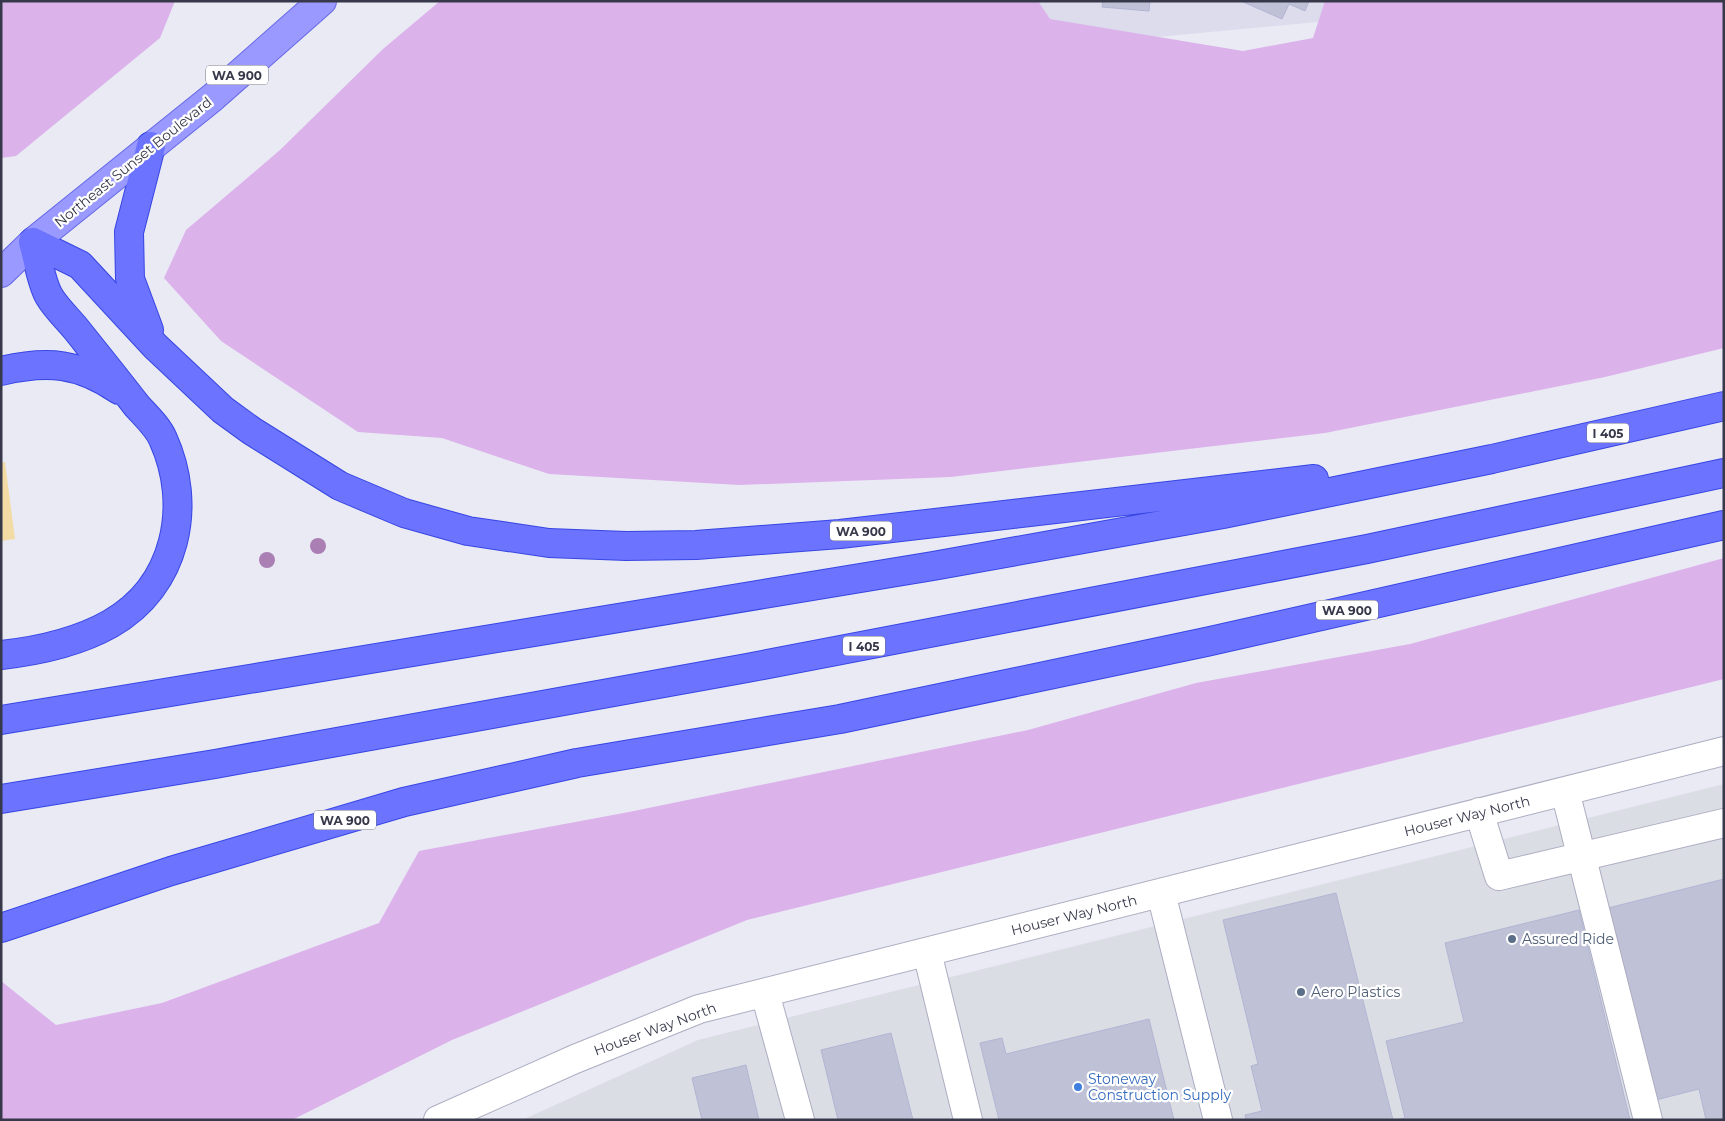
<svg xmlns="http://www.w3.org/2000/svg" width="1725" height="1121" viewBox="0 0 1725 1121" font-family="Montserrat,sans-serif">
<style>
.residential{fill:#dcdced}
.industrial{fill:#dbdde5}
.green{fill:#dbb2ea}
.water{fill:#f3dba5}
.building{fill:#bfc1d7;stroke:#b2b5d2}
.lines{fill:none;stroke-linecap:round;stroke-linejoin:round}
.minor-casing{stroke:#acadc1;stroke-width:30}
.major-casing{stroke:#6668e7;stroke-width:30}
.highway-casing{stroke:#3746e2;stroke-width:30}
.minor{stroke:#fff;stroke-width:28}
.major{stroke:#99f;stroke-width:28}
.highway{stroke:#6b73ff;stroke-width:28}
.tree{fill:#aa7fb4}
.service-dot{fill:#5c6f8a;stroke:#fff;stroke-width:2}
.shop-dot{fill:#3f7fe0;stroke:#fff;stroke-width:2}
.labels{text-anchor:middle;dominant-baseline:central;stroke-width:4.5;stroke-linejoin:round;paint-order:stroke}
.shield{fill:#fff;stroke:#737480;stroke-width:1}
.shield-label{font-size:12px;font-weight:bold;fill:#37394a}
.street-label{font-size:14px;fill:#37394a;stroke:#fff}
.service-label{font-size:14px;fill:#4e5e75;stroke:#fff;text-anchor:start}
.shop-label{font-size:14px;fill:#366cbe;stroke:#fff;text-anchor:start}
</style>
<rect width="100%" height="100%" fill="#eaeaf5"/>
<path class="residential" d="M 927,1 L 1401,1 L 1402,14 L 944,57 Z"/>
<path class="industrial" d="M 1724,784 L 1724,1120 L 522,1120 L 698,1040 Z"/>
<path class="green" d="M 1,1 L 175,1 L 160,38 L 16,156 L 1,158 Z
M 440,1 L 1038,1 L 1050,19 L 1243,51 L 1313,38 L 1325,1 L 1724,1 L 1724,348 L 1605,377 L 1325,433 L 951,477 L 739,485 L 549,474 L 442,438 L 358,432 L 221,341 L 164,278 L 186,230 L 280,150 L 383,49 Z
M 1724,558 L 1724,679 L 747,920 L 452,1040 L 292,1120 L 1,1120 L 1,981 L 56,1025 L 162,1003 L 379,923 L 419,851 L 629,812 L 1028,730 L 1196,683 L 1410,644 Z"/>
<path class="water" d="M 5,462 L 15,539 L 1,541 L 1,463 Z"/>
<path class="building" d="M 1103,1 L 1150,1 L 1149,11 L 1102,7 Z
M 1241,1 L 1309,1 L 1305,11 L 1289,4 L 1282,19 Z
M 1724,879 L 1724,1119 L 1706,1120 L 1699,1089 L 1652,1101 L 1604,909 Z
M 1336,893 L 1393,1120 L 1246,1120 L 1245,1115 L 1262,1111 L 1251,1066 L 1258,1064 L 1223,920 Z
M 1579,910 L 1630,1120 L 1396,1120 L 1405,1118 L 1386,1041 L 1464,1022 L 1445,943 Z
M 1149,1019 L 1174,1120 L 999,1120 L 980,1043 L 1002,1038 L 1006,1054 Z
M 891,1033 L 913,1120 L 838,1120 L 821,1050 Z
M 746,1065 L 759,1120 L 702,1120 L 692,1078 Z"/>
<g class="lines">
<g class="minor-casing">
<path id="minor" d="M 1565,791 L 1648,1120
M 1479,812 L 1499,876 L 1724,823
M 1161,893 L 1218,1120
M 927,952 L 968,1120
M 765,993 L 800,1120
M 438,1120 L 575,1059 L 699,1009 L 1724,751"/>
</g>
<g class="major-casing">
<path id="major" d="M 1,273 L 33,242 L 212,98 L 322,1"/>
</g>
<g class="highway-casing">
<path id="highway" d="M 33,242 L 80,265 L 155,346 L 223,410 L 252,431 L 340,486 L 404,513 L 468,531 L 549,543 L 626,546 L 696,545 L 840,534 L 1314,479
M 149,330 L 130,279 L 129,232 L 151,146
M 1,371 C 48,360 79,363 119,390
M 1,655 C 37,651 78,642 110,624 C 177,586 193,505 163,439 C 158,427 146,416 137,406 C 117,380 96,354 76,329 C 67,318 56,308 49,296 C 41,282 38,259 33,242
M 1,720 L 933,566 L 1223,514 L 1492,459 L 1724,406
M 1,799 L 215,764 L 747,668 L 1367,549 L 1724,473
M 1,928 L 171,871 L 404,802 L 577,763 L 840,719 L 1206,642 L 1724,525"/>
</g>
<use href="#minor" class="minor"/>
<use href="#major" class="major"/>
<use href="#highway" class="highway"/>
</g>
<g class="tree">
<circle cx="318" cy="546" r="8"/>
<circle cx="267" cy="560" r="8"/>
</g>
<g class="service-dot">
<circle cx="1512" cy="939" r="5"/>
<circle cx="1301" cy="992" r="5"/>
</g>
<circle class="shop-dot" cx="1078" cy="1087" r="5"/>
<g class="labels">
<g class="shield">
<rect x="206" y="65.5" width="62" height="19" rx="4"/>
<rect x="1587" y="423.5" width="42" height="19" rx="4"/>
<rect x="830" y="521.5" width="62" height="19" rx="4"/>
<rect x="1316" y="600.5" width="62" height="19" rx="4"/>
<rect x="843" y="636.5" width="42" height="19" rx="4"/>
<rect x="314" y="810.5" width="62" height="19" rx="4"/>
</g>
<g class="shield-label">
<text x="237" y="75">WA 900</text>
<text x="1608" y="433">I 405</text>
<text x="861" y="531">WA 900</text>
<text x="1347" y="610">WA 900</text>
<text x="864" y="646">I 405</text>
<text x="345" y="820">WA 900</text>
</g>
<g class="street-label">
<text transform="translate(133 162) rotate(-39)">Northeast Sunset Boulevard</text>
<text transform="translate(1467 816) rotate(-14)">Houser Way North</text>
<text transform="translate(1074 915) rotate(-14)">Houser Way North</text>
<text transform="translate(655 1029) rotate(-20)">Houser Way North</text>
</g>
<g class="service-label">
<text x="1522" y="939">Assured Ride</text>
<text x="1311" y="992">Aero Plastics</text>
</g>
<g class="shop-label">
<text x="1088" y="1079">Stoneway<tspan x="1088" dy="16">Construction Supply</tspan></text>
</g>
</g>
<rect width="1725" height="1121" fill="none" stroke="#37394a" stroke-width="5"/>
</svg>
